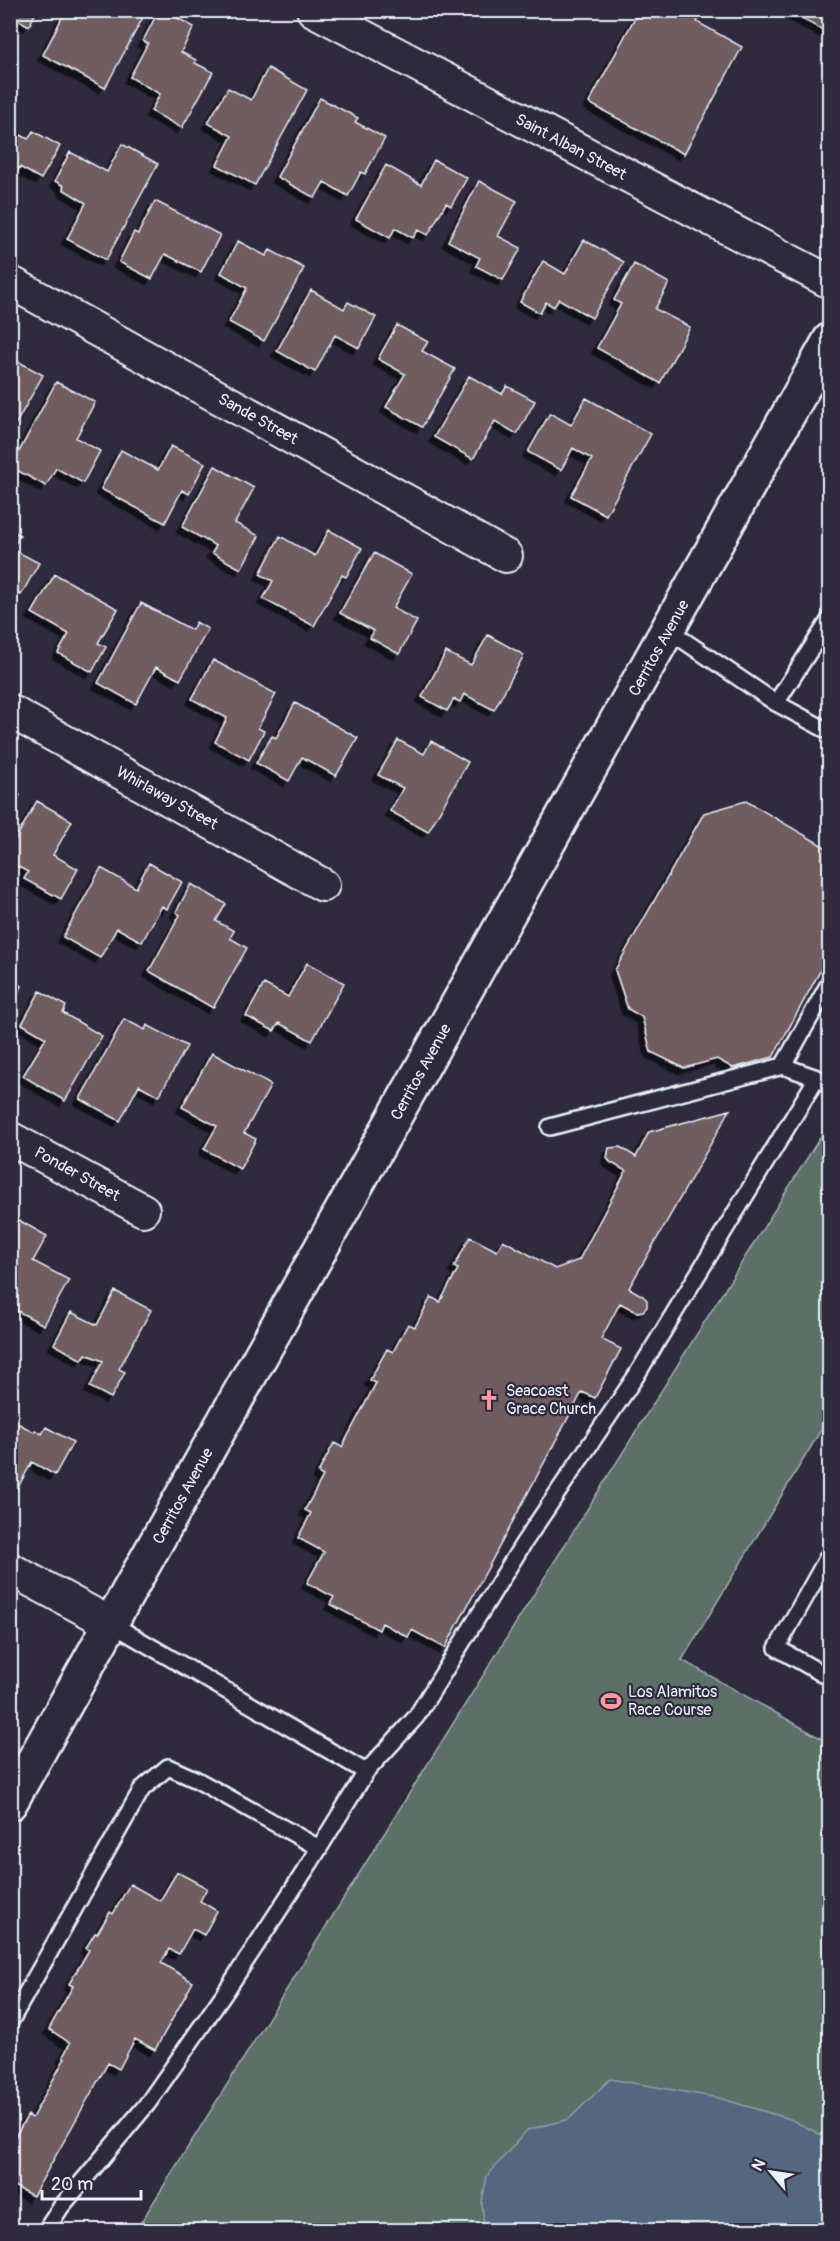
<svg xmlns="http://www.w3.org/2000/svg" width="840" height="2241" viewBox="0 0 840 2241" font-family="Pangolin,sans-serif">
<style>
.green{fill:#5b6f68;stroke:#a2b0b0;stroke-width:1.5}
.water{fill:#54667f;stroke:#8f9eaf;stroke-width:1.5}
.building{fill:#715b60;stroke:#e8f1f8;stroke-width:1.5;filter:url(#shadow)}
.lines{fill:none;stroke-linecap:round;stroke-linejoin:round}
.lane-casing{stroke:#e8f1f8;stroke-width:20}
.street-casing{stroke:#e8f1f8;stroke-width:36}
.secondary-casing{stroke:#e8f1f8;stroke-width:38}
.lane{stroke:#2f2a3d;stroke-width:15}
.street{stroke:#2f2a3d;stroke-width:32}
.secondary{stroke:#2f2a3d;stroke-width:33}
.labels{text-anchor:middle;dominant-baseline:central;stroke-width:4.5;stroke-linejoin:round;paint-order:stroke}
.street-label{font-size:16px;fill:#e8f1f8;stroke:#2f2a3d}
.poi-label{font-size:16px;fill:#e8f1f8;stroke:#2f2a3d;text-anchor:start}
</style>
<defs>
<filter id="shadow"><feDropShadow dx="-5.5" dy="5.5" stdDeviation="0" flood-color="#0009"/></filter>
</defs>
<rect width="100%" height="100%" fill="#2f2a3d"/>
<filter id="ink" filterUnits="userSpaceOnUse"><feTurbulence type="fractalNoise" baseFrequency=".0167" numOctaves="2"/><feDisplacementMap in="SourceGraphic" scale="12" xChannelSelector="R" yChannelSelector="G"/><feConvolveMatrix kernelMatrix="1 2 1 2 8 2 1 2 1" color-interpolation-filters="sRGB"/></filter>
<g filter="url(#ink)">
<path class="green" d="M 829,1123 L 829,1417 L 682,1660 L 829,1743 L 829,2230 L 136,2230 Z"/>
<path class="water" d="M 610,2079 L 719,2098 L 790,2119 L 829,2139 L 829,2230 L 484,2230 L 482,2202 L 487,2176 L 527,2130 L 569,2119 Z"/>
<path class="building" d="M 10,10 L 37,10 L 29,26 L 10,15 Z
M 66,10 L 79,10 L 91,17 L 94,10 L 147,10 L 105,88 L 43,55 Z
M 159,10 L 163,10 L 194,27 L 181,52 L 196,60 L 195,63 L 213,72 L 182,128 L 151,111 L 160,94 L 130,77 L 148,43 L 143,41 Z
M 639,10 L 703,10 L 697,22 L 742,47 L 684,154 L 589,103 Z
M 786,10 L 830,10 L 830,34 Z
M 268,68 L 307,90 L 255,185 L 217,165 L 232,136 L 208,123 L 228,88 L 251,100 Z
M 320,98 L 358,118 L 355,122 L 385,138 L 365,174 L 361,172 L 348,196 L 324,182 L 315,198 L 277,177 Z
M 10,129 L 28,139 L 33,131 L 60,146 L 41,179 L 20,167 L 10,183 Z
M 122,144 L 158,164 L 106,260 L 67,239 L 86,203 L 63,189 L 64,186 L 55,181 L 70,152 L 107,172 Z
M 434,160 L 467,178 L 451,206 L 446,203 L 428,235 L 418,230 L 413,238 L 395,228 L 390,238 L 356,219 L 386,165 L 421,185 Z
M 479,181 L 517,201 L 498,236 L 521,248 L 503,280 L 476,266 L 480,258 L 448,241 Z
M 155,201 L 220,235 L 201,272 L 165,254 L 152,279 L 119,262 L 134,232 L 138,234 Z
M 584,240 L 624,262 L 592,318 L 559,299 L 554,307 L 546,302 L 540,313 L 520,302 L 543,261 L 565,274 Z
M 238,241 L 266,256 L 270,250 L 304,268 L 264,341 L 229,322 L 247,288 L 221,273 Z
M 634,264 L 669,283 L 655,309 L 690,327 L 660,383 L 597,348 L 621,304 L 614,300 Z
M 311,290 L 344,309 L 348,302 L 376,317 L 359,348 L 335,335 L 315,372 L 277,351 Z
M 397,325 L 428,342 L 422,351 L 455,369 L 422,427 L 386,407 L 405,374 L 378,359 Z
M 10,357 L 43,375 L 10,434 Z
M 469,376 L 502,394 L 507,386 L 535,401 L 517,434 L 495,421 L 473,459 L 434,437 Z
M 56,382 L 95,402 L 76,438 L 100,451 L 83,483 L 56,468 L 46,486 L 11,467 Z
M 586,398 L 651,434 L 606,515 L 571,496 L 592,459 L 573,448 L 561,470 L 528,452 L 550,413 L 571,425 Z
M 171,446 L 205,463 L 189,494 L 182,490 L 165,523 L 101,489 L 121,450 L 158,470 Z
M 215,466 L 254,488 L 235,523 L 259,536 L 241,569 L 212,553 L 216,546 L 182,527 Z
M 10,530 L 20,535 L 12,549 L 39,563 L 21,595 L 10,590 Z
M 329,530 L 362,548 L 346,577 L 342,575 L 314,626 L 263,599 L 273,581 L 260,574 L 280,536 L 315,556 Z
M 374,553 L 412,574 L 393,608 L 417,621 L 399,654 L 370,638 L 374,631 L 340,613 Z
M 55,574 L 118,609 L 98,643 L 106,647 L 92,672 L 58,653 L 69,634 L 32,613 Z
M 141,603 L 192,630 L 196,622 L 208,629 L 180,680 L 156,667 L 136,704 L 98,683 Z
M 488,635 L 524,655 L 494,710 L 464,694 L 460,702 L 454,699 L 447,711 L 422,697 L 446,652 L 471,665 Z
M 213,660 L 276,694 L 258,728 L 264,731 L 249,760 L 215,742 L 227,718 L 192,699 Z
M 295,703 L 358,738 L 336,776 L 302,757 L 289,781 L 256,763 L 272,736 L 276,738 Z
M 398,740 L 424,754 L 431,741 L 468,762 L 428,832 L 390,811 L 403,788 L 378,775 Z
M 10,790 L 20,795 L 10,812 Z
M 37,801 L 72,821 L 53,855 L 78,869 L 61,899 L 24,879 L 28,872 L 10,862 L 10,849 Z
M 746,801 L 830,850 L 830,953 L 773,1057 L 733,1068 L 717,1059 L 684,1068 L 651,1052 L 642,1017 L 628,1009 L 615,970 L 704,813 Z
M 149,863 L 182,882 L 167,909 L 162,906 L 142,942 L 117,928 L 100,958 L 63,937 L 101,868 L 136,888 Z
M 191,884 L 226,904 L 216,921 L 234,931 L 230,938 L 247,948 L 213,1008 L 149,971 L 180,915 L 176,912 Z
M 307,963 L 344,983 L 312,1041 L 279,1023 L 274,1031 L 246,1016 L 264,984 L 288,997 Z
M 10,980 L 22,986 L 10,1007 Z
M 40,991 L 66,1006 L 63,1013 L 102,1036 L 65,1101 L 23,1076 L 46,1038 L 22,1024 Z
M 124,1019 L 145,1030 L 147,1025 L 187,1046 L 159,1096 L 139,1085 L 120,1121 L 80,1099 Z
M 212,1053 L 271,1085 L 244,1133 L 256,1139 L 240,1169 L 204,1149 L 217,1126 L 182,1107 Z
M 730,1110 L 629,1288 L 643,1296 L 647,1300 L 647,1307 L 643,1311 L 637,1312 L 620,1303 L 601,1339 L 621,1349 L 595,1398 L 582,1392 L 445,1648 L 412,1630 L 408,1637 L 382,1623 L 379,1630 L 330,1604 L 334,1597 L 307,1583 L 324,1552 L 298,1538 L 311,1513 L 305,1510 L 323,1476 L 318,1473 L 334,1443 L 342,1447 L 376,1383 L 370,1380 L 387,1349 L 393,1352 L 408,1324 L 415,1327 L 431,1297 L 440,1302 L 458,1269 L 454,1267 L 470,1237 L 497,1251 L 503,1240 L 555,1269 L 579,1260 L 626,1171 L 610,1162 L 607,1158 L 609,1148 L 620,1147 L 636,1157 L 649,1132 Z
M 13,1217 L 47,1236 L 33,1261 L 69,1280 L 44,1325 L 10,1307 L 10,1221 Z
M 115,1291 L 151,1310 L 119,1369 L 125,1372 L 111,1398 L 90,1387 L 103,1361 L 86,1354 L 82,1360 L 54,1344 L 71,1312 L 97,1325 Z
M 10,1419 L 34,1432 L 35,1430 L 42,1434 L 46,1427 L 73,1442 L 55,1475 L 32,1462 L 12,1498 Z
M 177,1872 L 207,1888 L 200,1901 L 217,1911 L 204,1935 L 193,1929 L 179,1954 L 169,1949 L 161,1963 L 193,1982 L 155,2050 L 135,2039 L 119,2069 L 108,2063 L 33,2196 L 10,2184 L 10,2145 L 28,2115 L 32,2118 L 65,2058 L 63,2057 L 70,2043 L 49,2029 L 73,1986 L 69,1984 L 89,1950 L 86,1948 L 95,1933 L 97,1934 L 110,1912 L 113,1914 L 130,1884 L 160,1901 Z"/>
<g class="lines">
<g class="lane-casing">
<path id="lane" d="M 668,630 L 776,703 L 830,732
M 776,703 L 830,619
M 783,1066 L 830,982
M 550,1127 L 783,1066 L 817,1078
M 830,1553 L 777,1648 L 830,1678
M 112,1624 L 366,1772 L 416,1717 L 523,1544 L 636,1376 L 817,1078 L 830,1085
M 10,2022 L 142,1789 L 168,1767 L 197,1780 L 319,1848
M 46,2230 L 61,2207 L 148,2103 L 226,1991 L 310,1863 L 366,1772"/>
</g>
<g class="street-casing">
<path id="street" d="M 313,10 L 830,282
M 10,282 L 506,556
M 10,711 L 323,885
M 10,1138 L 143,1210
M 10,1569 L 112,1624"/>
</g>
<g class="secondary-casing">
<path id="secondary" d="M 10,1803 L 830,340"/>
</g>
<use href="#lane" class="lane"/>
<use href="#street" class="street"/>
<use href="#secondary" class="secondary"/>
</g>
</g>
<defs>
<g id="church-bare" transform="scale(1.62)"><path d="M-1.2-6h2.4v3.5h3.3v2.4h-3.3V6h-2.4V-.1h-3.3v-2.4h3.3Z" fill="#ff9aa2" stroke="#2f2a3d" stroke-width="2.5" paint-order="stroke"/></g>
<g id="stadium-bare" transform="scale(1.62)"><path d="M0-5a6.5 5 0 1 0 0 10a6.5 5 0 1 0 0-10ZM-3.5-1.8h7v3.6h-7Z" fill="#ff9aa2" stroke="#2f2a3d" stroke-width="2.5" paint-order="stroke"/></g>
</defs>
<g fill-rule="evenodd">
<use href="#church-bare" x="489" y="1400"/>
<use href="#stadium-bare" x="611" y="1701"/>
</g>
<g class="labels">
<g class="street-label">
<text transform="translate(571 147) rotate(28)">Saint Alban Street</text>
<text transform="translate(258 419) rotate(29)">Sande Street</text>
<text transform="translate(659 648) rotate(-61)">Cerritos Avenue</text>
<text transform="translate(167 798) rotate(29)">Whirlaway Street</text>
<text transform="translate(421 1072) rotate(-61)">Cerritos Avenue</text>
<text transform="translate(77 1174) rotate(29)">Ponder Street</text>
<text transform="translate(183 1496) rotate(-61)">Cerritos Avenue</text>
</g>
<g class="poi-label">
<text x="506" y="1391">Seacoast<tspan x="506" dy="18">Grace Church</tspan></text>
<text x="628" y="1692">Los Alamitos<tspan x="628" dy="18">Race Course</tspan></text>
</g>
</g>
<rect width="840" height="2241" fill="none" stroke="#2f2a3d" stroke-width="36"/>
<rect x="18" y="18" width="804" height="2205" fill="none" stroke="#e8f1f8" stroke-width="2" filter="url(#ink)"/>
<g transform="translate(771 2172) rotate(299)" stroke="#2f2a3d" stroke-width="4.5" paint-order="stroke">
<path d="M0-4.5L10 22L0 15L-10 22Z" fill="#e8f1f8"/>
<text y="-9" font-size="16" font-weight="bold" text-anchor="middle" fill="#e8f1f8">N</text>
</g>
<path d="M42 2190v9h99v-9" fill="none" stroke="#e8f1f8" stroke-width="3"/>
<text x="51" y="2190" font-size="18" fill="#e8f1f8" stroke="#2f2a3d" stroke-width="4.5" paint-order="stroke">20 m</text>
</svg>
